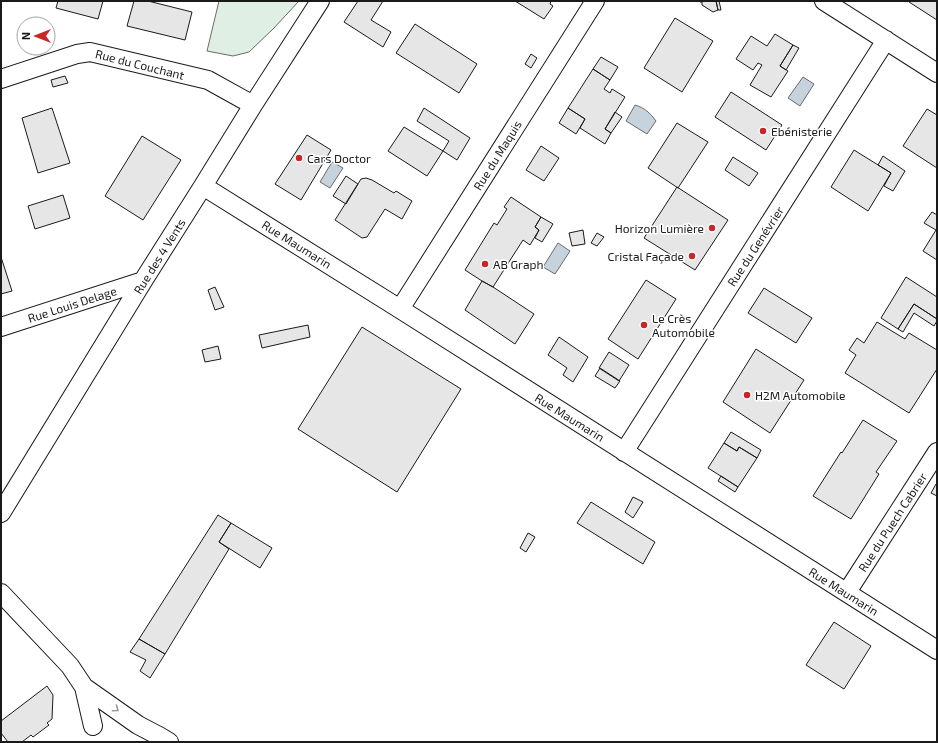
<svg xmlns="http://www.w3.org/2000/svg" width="938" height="743" viewBox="0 0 938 743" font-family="'Exo 2',sans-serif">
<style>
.green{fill:#e0efe3;stroke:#6a6a6a}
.water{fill:#c6d2dc;stroke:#6a6a6a}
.building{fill:#e6e6e6;stroke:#1a1a1a}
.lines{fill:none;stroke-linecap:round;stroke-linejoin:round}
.minor-casing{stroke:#1a1a1a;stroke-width:20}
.minor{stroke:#fff;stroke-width:18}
.oneway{stroke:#989898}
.poi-dot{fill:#c62828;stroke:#fff;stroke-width:1.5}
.labels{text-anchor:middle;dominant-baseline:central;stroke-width:3;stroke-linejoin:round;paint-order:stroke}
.street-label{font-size:12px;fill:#1a1a1a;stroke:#fff}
.poi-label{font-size:12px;fill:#1a1a1a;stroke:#fff;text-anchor:start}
</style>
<rect width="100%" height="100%" fill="#fff"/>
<path class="green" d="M 219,1 L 299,1 L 274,28 L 249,52 L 233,56 L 207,51 Z"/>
<path class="water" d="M 803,77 L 814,84 L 800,106 L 788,98 Z
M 635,105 C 645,108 650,113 656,121 L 647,134 L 626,121 Z
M 332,162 L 343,168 L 330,188 L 320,182 Z
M 558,243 L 570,251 L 555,274 L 543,267 Z"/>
<path class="building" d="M 58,1 L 103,1 L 98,19 L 56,8 Z
M 134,1 L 148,1 L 192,12 L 185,40 L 127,26 Z
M 358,1 L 383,1 L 371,20 L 391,32 L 383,47 L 344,22 Z
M 515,1 L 551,1 L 550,4 L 553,6 L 544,19 Z
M 700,1 L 716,1 L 718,10 L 713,12 L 702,5 L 702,2 L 700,2 Z
M 716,1 L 719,1 L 721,10 L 718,10 Z
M 910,1 L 937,1 L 937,20 L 909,2 Z
M 675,18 L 713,41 L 682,92 L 644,68 Z
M 415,24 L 477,64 L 459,93 L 396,53 Z
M 775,34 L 793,45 L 780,66 L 788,71 L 771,97 L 750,85 L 762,65 L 758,63 L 753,70 L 736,59 L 751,36 L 767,46 Z
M 793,45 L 799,48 L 786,70 L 780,66 Z
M 531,54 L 537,58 L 531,68 L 525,64 Z
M 601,57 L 618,67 L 610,80 L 593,69 Z
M 593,69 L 610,80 L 604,89 L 610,93 L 612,89 L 625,97 L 605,129 L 611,133 L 605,144 L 580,128 L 585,119 L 568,108 Z
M 65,76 L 68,83 L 53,87 L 51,80 Z
M 731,92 L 782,125 L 766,150 L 715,117 Z
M 52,108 L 70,163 L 38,173 L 22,118 Z
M 424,108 L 470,138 L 457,160 L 443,151 L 449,141 L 417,121 Z
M 568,108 L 585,119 L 576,134 L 559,123 Z
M 927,109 L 937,115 L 937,168 L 903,146 Z
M 615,112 L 622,117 L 611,133 L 605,129 Z
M 677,123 L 708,142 L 678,188 L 648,168 Z
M 404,127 L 443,151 L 427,176 L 388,151 Z
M 307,135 L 331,150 L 301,200 L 275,184 Z
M 142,136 L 181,160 L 143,220 L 105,196 Z
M 541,146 L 559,158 L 544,181 L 526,170 Z
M 854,150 L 891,173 L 868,211 L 831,187 Z
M 883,156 L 905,171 L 893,191 L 884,186 L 891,173 L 878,165 Z
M 733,157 L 758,173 L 749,186 L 725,170 Z
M 346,176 L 358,184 L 346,204 L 333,196 Z
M 366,178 L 372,180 L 394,193 L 396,191 L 412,201 L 402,219 L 385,209 L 367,237 L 362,238 L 335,220 L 361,179 Z
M 677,187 L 728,220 L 695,270 L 644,238 Z
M 63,195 L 70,218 L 35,229 L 28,206 Z
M 511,197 L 541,217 L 535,227 L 539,230 L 530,245 L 523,240 L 493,287 L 482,281 L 465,270 L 494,223 L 497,225 L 507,209 L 504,207 Z
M 932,212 L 937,215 L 937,260 L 923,251 L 936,230 L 924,223 Z
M 541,217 L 553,224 L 542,242 L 535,238 L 539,230 L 535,227 Z
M 583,230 L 585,244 L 572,246 L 569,233 Z
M 597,233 L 604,237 L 597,246 L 591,243 Z
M 1,257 L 12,291 L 1,294 Z
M 906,277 L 937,297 L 937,319 L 914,304 L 898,329 L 881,318 Z
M 646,280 L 676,299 L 638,359 L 608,339 Z
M 482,281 L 493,287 L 534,314 L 515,344 L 465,310 Z
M 215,287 L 224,307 L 215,310 L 208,290 Z
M 764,288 L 812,318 L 796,343 L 748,313 Z
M 914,304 L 937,319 L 937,321 L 934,326 L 914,313 L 903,332 L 898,329 Z
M 877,322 L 905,339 L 909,333 L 937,350 L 937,369 L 909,413 L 845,373 L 856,355 L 849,350 L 857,338 L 864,343 Z
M 308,325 L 310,337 L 262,348 L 259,335 Z
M 362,327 L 461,389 L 397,492 L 298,429 Z
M 559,337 L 588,357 L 573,382 L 563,375 L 567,368 L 548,355 Z
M 218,346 L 221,359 L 205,362 L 202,350 Z
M 756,349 L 804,380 L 770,433 L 723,402 Z
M 609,352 L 629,365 L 619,381 L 599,368 Z
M 600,368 L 620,381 L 615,388 L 595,376 Z
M 863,420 L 897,441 L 876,472 L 879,474 L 851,519 L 813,496 L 841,452 L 842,453 Z
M 731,432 L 761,450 L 757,458 L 739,447 L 737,451 L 724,443 Z
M 724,443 L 737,451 L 739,447 L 757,458 L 738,487 L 708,468 Z
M 721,476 L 738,487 L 735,492 L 718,481 Z
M 936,484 L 937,485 L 937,496 L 931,493 Z
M 633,497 L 643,502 L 633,518 L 625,512 Z
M 591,502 L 655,542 L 643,564 L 577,523 Z
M 218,515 L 231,523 L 219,542 L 229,549 L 165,654 L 139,639 Z
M 231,523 L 272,548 L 260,568 L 219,542 Z
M 528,533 L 535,537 L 526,552 L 520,548 Z
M 834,622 L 871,646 L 844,689 L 806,665 Z
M 139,639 L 165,654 L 150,678 L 140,671 L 146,660 L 130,652 Z
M 47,686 L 53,695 L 52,719 L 47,723 L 49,725 L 33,737 L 31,735 L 22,742 L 8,742 L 1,733 L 1,721 Z"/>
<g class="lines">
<g class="minor-casing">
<path id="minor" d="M 824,1 L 937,73
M 1,79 L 77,54 L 90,52 L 208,80 L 253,105
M 203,186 L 400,309 L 937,650
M 400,309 L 595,1
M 1,327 L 143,281
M 624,452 L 886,40
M 1,513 L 143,281 L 203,186 L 253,105 L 320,1
M 847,592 L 937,452
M 1,593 L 70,666 L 84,687 L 93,726
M 84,687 L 138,725 L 159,736 L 169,742"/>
</g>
<use href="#minor" class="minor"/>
</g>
<defs><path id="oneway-chevron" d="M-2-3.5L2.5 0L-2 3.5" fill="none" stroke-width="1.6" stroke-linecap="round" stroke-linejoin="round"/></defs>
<use class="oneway" href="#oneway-chevron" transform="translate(116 709) rotate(35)"/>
<g class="poi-dot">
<circle cx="763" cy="131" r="4"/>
<circle cx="299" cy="158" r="4"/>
<circle cx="712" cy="228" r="4"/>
<circle cx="692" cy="256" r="4"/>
<circle cx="485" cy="264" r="4"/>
<circle cx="644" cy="325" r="4"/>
<circle cx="747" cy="395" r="4"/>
</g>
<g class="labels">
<g class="street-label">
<text transform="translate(140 64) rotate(14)">Rue du Couchant</text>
<text transform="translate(497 155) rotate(-58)">Rue du Maquis</text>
<text transform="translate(297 244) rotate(32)">Rue Maumarin</text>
<text transform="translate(755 246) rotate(-57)">Rue du Genévrier</text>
<text transform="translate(159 256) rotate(-58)">Rue des 4 Vents</text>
<text transform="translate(72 304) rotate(-18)">Rue Louis Delage</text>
<text transform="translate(570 417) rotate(32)">Rue Maumarin</text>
<text transform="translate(892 522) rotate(-57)">Rue du Puech Cabrier</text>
<text transform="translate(844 591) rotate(32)">Rue Maumarin</text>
</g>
<g class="poi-label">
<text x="771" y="131">Ebénisterie</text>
<text x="307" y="158">Cars Doctor</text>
<text x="704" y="228" text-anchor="end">Horizon Lumière</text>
<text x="684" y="256" text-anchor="end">Cristal Façade</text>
<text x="493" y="264">AB Graph</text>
<text x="652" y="318">Le Crès<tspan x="652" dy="14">Automobile</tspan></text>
<text x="755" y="395">H2M Automobile</text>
</g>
</g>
<rect width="938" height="743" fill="none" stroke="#1a1a1a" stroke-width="4"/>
<g transform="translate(36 36) rotate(270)"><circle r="19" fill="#ffffff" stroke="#a3a3a3"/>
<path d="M0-3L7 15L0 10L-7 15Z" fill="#c62828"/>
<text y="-6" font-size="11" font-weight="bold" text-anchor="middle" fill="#1a1a1a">N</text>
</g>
</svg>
